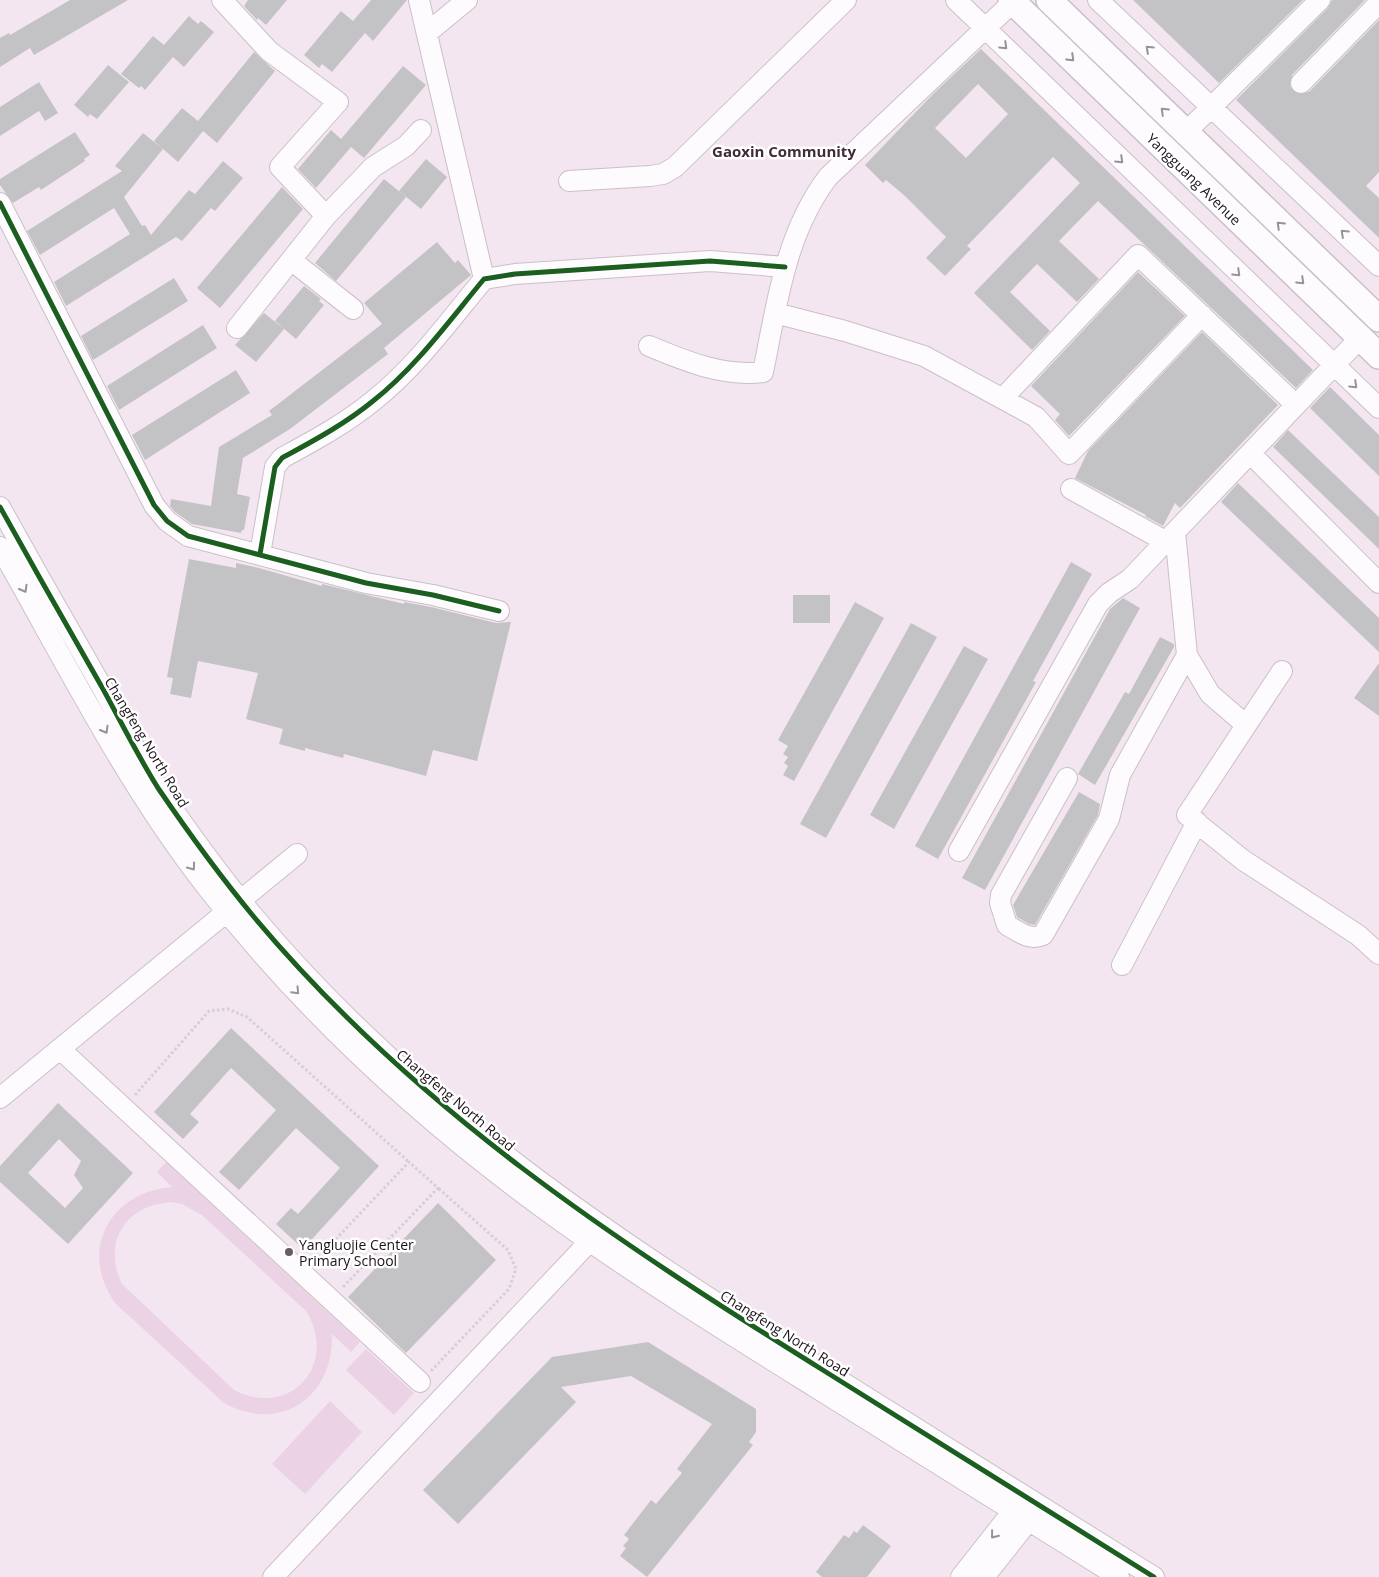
<svg xmlns="http://www.w3.org/2000/svg" width="1379" height="1577" viewBox="0 0 1379 1577" font-family="'Open Sans',sans-serif">
<style>
.green{fill:#ebd2e4;fill-rule:evenodd}
.building{fill:#c3c3c6;fill-rule:evenodd}
.lines{fill:none;stroke-linecap:round;stroke-linejoin:round}
.minor-casing{stroke:#cac0c7;stroke-width:22}
.major-casing{stroke:#cac0c7;stroke-width:28}
.path{stroke:#d4d0d3;stroke-width:3;stroke-dasharray:2.5 2.5;stroke-linecap:butt}
.minor{stroke:#fdfbfd;stroke-width:20}
.major{stroke:#fdfbfd;stroke-width:25}
.cycleway-casing{stroke:#fff;stroke-width:8}
.cycleway{stroke:#1b5e20;stroke-width:5}
.oneway{stroke:#979296}
.poi-dot{fill:#675c64;stroke:#fff;stroke-width:2}
.labels{text-anchor:middle;dominant-baseline:central;stroke-width:5;stroke-linejoin:round;paint-order:stroke}
.street-label{font-size:14px;fill:#1b1219;stroke:#fff}
.poi-label{font-size:14px;fill:#1b1219;stroke:#fff;text-anchor:start}
.neighbourhood-label{font-size:15px;font-weight:bold;fill:#3f2b3a;stroke:#fff}
</style>
<rect width="100%" height="100%" fill="#f4e6f0"/>
<path class="green" d="M 166,1162 L 360,1342 L 351,1352 L 332,1334 C 334,1397 280,1434 224,1403 L 115,1303 C 78,1250 110,1192 172,1187 L 157,1172 ZM 171,1202 L 182,1204 L 202,1215 L 306,1311 C 339,1365 290,1419 234,1390 L 122,1284 C 102,1243 125,1205 171,1202 Z
M 366,1349 L 414,1393 L 394,1415 L 346,1370 Z
M 330,1401 L 362,1432 L 305,1494 L 272,1464 Z"/>
<path class="building" d="M 70,0 L 128,0 L 34,55 L 30,48 L 0,67 L 0,38 L 9,33 L 10,35 Z
M 248,0 L 287,0 L 266,25 L 258,18 L 257,20 L 244,6 Z
M 371,0 L 407,0 L 373,41 L 365,33 L 332,72 L 322,64 L 319,68 L 304,55 L 341,11 L 353,21 Z
M 1133,0 L 1303,0 L 1219,83 Z
M 1332,0 L 1365,0 L 1292,75 L 1290,86 L 1298,94 L 1309,92 L 1379,20 L 1379,172 L 1366,186 L 1379,198 L 1379,238 L 1236,100 L 1328,8 Z
M 189,16 L 198,24 L 201,21 L 214,32 L 184,67 L 173,57 L 145,90 L 141,86 L 139,88 L 121,74 L 153,36 L 164,45 Z
M 981,49 L 1313,370 L 1296,388 L 1098,201 L 1059,241 L 1099,279 L 1077,302 L 1037,264 L 1010,292 L 1050,331 L 1032,350 L 974,293 L 1080,183 L 1053,157 L 967,246 L 971,249 L 945,276 L 926,258 L 946,237 L 905,196 L 886,180 L 883,183 L 865,165 L 933,94 ZM 978,84 L 1008,114 L 966,158 L 935,128 Z
M 254,52 L 275,71 L 217,143 L 203,131 L 178,162 L 154,141 L 182,108 L 198,121 Z
M 108,65 L 129,82 L 97,119 L 90,114 L 88,117 L 74,105 Z
M 403,66 L 426,85 L 364,158 L 351,147 L 316,188 L 298,169 L 331,130 L 341,139 Z
M 39,82 L 58,113 L 45,121 L 39,111 L 0,136 L 0,107 Z
M 75,132 L 90,155 L 84,159 L 85,161 L 41,190 L 39,187 L 13,203 L 0,185 L 0,179 Z
M 143,133 L 163,149 L 124,197 L 142,226 L 145,225 L 151,235 L 189,190 L 195,194 L 223,161 L 243,178 L 215,211 L 211,208 L 182,241 L 176,237 L 66,306 L 54,282 L 130,234 L 114,208 L 40,255 L 27,231 L 122,171 L 115,166 Z
M 426,159 L 447,177 L 421,209 L 399,191 Z
M 384,179 L 406,197 L 336,281 L 315,263 Z
M 282,187 L 303,209 L 220,308 L 197,288 Z
M 437,242 L 455,263 L 458,260 L 471,275 L 384,348 L 388,354 L 290,429 L 243,458 L 237,494 L 250,497 L 244,530 L 242,530 L 241,533 L 192,524 L 175,512 L 170,506 L 171,499 L 211,506 L 219,447 L 272,415 L 269,411 L 382,324 L 364,303 Z
M 1138,272 L 1185,316 L 1069,436 L 1055,420 L 1060,414 L 1031,386 Z
M 174,278 L 188,301 L 93,360 L 81,336 Z
M 304,286 L 321,299 L 319,301 L 324,305 L 296,339 L 275,321 Z
M 264,313 L 284,329 L 256,362 L 235,345 Z
M 203,325 L 217,348 L 119,410 L 107,386 Z
M 1202,332 L 1278,405 L 1180,508 L 1175,503 L 1163,526 L 1145,516 L 1146,515 L 1075,478 L 1088,451 Z
M 236,370 L 250,393 L 145,460 L 132,435 Z
M 1330,387 L 1379,435 L 1379,476 L 1310,408 Z
M 1288,430 L 1379,517 L 1379,549 L 1273,447 Z
M 1238,483 L 1379,618 L 1379,652 L 1221,502 Z
M 189,559 L 236,568 L 236,563 L 259,568 L 322,586 L 322,584 L 404,604 L 404,602 L 431,607 L 496,623 L 511,622 L 477,761 L 433,750 L 426,776 L 344,754 L 343,758 L 305,748 L 305,751 L 279,744 L 283,729 L 246,719 L 258,673 L 198,661 L 191,698 L 170,694 L 173,678 L 167,677 Z
M 1071,562 L 1092,574 L 1033,681 L 1036,682 L 938,859 L 915,846 Z
M 793,595 L 830,595 L 830,623 L 793,623 Z
M 1123,598 L 1140,608 L 985,890 L 962,878 L 1110,609 Z
M 855,602 L 884,618 L 794,781 L 783,775 L 788,766 L 784,763 L 788,757 L 783,754 L 788,746 L 778,740 Z
M 911,623 L 937,637 L 826,838 L 800,824 Z
M 1160,637 L 1174,644 L 1174,647 L 1095,785 L 1078,774 L 1125,692 L 1129,694 Z
M 964,646 L 988,659 L 894,829 L 870,815 Z
M 1379,663 L 1379,716 L 1354,698 Z
M 1079,792 L 1100,804 L 1098,815 L 1035,925 L 1029,924 L 1017,917 L 1013,905 Z
M 231,1028 L 379,1166 L 303,1249 L 276,1224 L 291,1208 L 298,1214 L 340,1168 L 296,1128 L 239,1190 L 219,1172 L 276,1110 L 231,1068 L 190,1114 L 199,1122 L 183,1139 L 154,1112 Z
M 58,1103 L 133,1173 L 68,1244 L 0,1182 L 0,1166 ZM 59,1139 L 81,1161 L 74,1175 L 83,1188 L 65,1208 L 28,1173 Z
M 438,1203 L 496,1260 L 406,1353 L 348,1297 Z
M 648,1342 L 756,1409 L 756,1432 L 749,1442 L 753,1445 L 647,1577 L 620,1556 L 626,1548 L 623,1546 L 629,1539 L 624,1535 L 651,1500 L 656,1504 L 676,1480 L 682,1473 L 677,1469 L 712,1424 L 631,1376 L 561,1387 L 576,1402 L 458,1524 L 423,1490 L 552,1357 Z
M 863,1525 L 891,1546 L 867,1577 L 822,1577 L 816,1572 L 844,1535 L 849,1538 L 854,1531 L 857,1533 Z"/>
<g class="lines">
<g class="minor-casing">
<path id="minor" d="M 222,0 L 269,51 L 338,102 L 280,167 L 326,216
M 419,0 L 484,279
M 956,0 L 1379,408
M 1098,0 L 1379,266
M 427,33 L 467,0
M 1301,83 L 1379,3
M 1185,133 L 1320,0
M 569,181 L 650,176 L 663,174 L 675,167 L 846,0
M 0,203 L 154,505 L 167,521 L 188,536 L 366,583 L 433,595 L 499,611
M 291,260 L 353,309
M 775,313 L 845,331 L 924,356 L 1036,417 L 1069,454 L 1202,315
M 237,328 L 326,216 L 373,167 L 406,146 L 421,130
M 649,346 C 685,361 723,377 763,372 C 777,304 785,234 828,177 L 1013,2
M 1003,398 L 1138,255 L 1296,405
M 1250,453 L 1379,583
M 1071,489 L 1165,541
M 0,507 C 34,568 68,628 103,689 C 121,722 138,756 158,788 C 188,832 220,876 254,917 C 416,1110 614,1240 826,1372 C 935,1440 1044,1509 1154,1577
M 1175,532 L 1187,655 L 1210,694 L 1246,725
M 0,547 C 65,661 125,782 206,886 C 306,1015 428,1126 561,1221 C 643,1280 730,1334 815,1387 C 916,1450 1018,1514 1119,1577
M 260,554 L 275,467 L 282,458 C 313,441 345,424 373,401 C 416,367 449,321 484,279 L 515,274 L 710,261 L 785,267
M 1282,671 L 1187,815 L 1243,860 L 1358,935 L 1379,954
M 1067,778 L 1001,895 L 1000,903 L 1007,925 C 1019,932 1030,941 1043,935 L 1109,819 L 1120,775 L 1187,655
M 959,851 L 1098,604 L 1109,593 L 1130,579 L 1360,338
M 1122,965 L 1197,822
M 60,1049 L 420,1382
M 0,1098 L 297,854
M 273,1577 L 590,1241
M 961,1577 L 1020,1502
M 984,1577 L 1037,1510"/>
</g>
<g class="major-casing">
<path id="major" d="M 1011,0 L 1379,356
M 1049,0 L 1379,319"/>
</g>
<path class="path" d="M 135,1095 L 209,1011 L 228,1009 L 247,1017 L 409,1162
M 315,1261 L 409,1162 L 438,1188 L 342,1288
M 431,1371 L 509,1289 L 516,1269 L 508,1250 L 438,1188"/>
<use href="#minor" class="minor"/>
<use href="#major" class="major"/>
<g class="cycleway-casing">
<path id="cycleway" d="M 0,203 L 154,505 L 167,521 L 188,536 L 366,583 L 433,595 L 499,611
M 0,507 C 34,568 68,628 103,689 C 121,722 138,756 158,788 C 188,832 220,876 254,917 C 416,1110 614,1240 826,1372 C 935,1440 1044,1509 1154,1577
M 260,554 L 275,467 L 282,458 C 313,441 345,424 373,401 C 416,367 449,321 484,279 L 515,274 L 710,261 L 785,267"/>
</g>
<use href="#cycleway" class="cycleway"/>
</g>
<defs><path id="oneway-chevron" d="M-2-3.5L2.5 0L-2 3.5" fill="none" stroke-width="1.6" stroke-linecap="round" stroke-linejoin="round" transform="scale(1.25)"/></defs>
<g class="oneway">
<use href="#oneway-chevron" transform="translate(1004 46) rotate(44)"/>
<use href="#oneway-chevron" transform="translate(1149 49) rotate(-137)"/>
<use href="#oneway-chevron" transform="translate(1071 58) rotate(44)"/>
<use href="#oneway-chevron" transform="translate(1164 111) rotate(-136)"/>
<use href="#oneway-chevron" transform="translate(1120 160) rotate(44)"/>
<use href="#oneway-chevron" transform="translate(1280 225) rotate(-136)"/>
<use href="#oneway-chevron" transform="translate(1344 233) rotate(-137)"/>
<use href="#oneway-chevron" transform="translate(1237 273) rotate(44)"/>
<use href="#oneway-chevron" transform="translate(1301 281) rotate(44)"/>
<use href="#oneway-chevron" transform="translate(1354 385) rotate(44)"/>
<use href="#oneway-chevron" transform="translate(24 589) rotate(60)"/>
<use href="#oneway-chevron" transform="translate(105 730) rotate(60)"/>
<use href="#oneway-chevron" transform="translate(192 867) rotate(54)"/>
<use href="#oneway-chevron" transform="translate(296 991) rotate(47)"/>
<use href="#oneway-chevron" transform="translate(994 1535) rotate(128)"/>
</g>
<circle class="poi-dot" cx="289" cy="1252" r="5"/>
<g class="labels">
<g class="street-label">
<text transform="translate(1194 179) rotate(44)">Yangguang Avenue</text>
<text transform="translate(147 742) rotate(59)">Changfeng North Road</text>
<text transform="translate(456 1100) rotate(40)">Changfeng North Road</text>
<text transform="translate(785 1333) rotate(32)">Changfeng North Road</text>
</g>
<g class="poi-label">
<text x="299" y="1244">Yangluojie Center<tspan x="299" dy="16">Primary School</tspan></text>
</g>
<g class="neighbourhood-label">
<text x="784" y="151">Gaoxin Community</text>
</g>
</g>
</svg>
